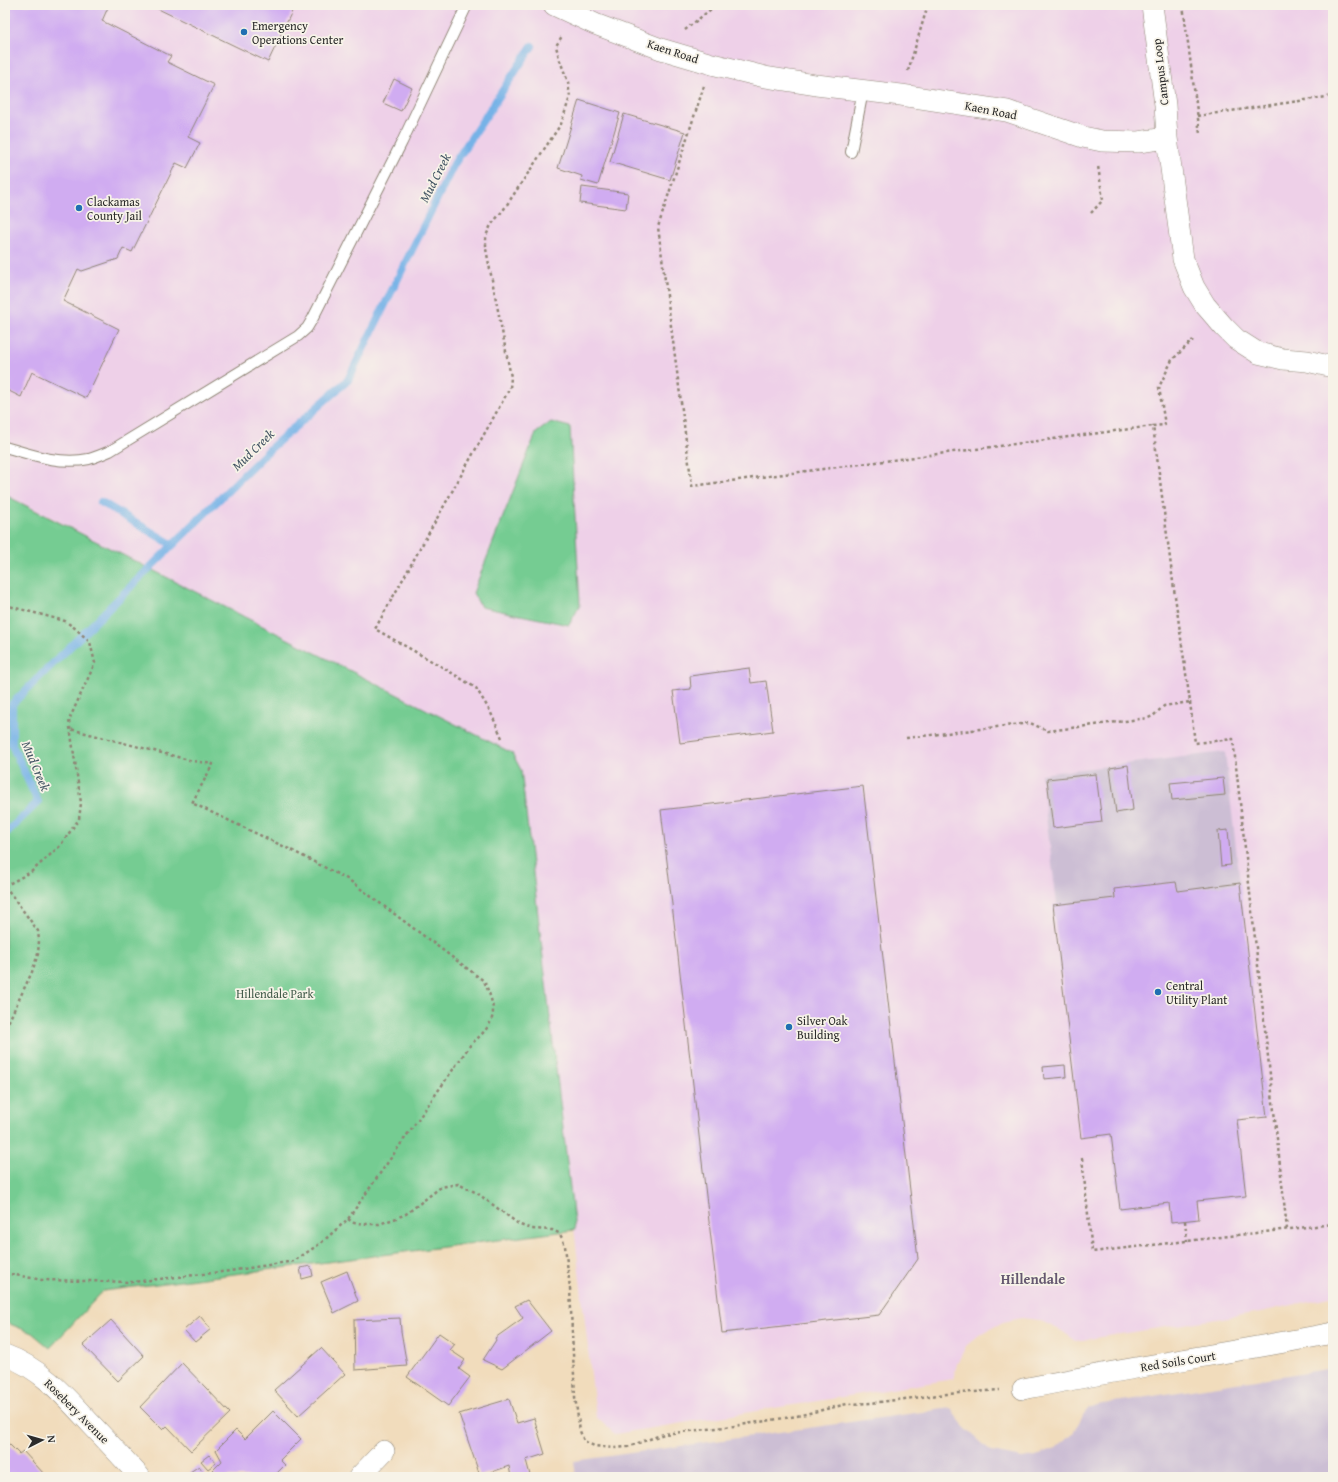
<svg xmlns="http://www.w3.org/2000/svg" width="1338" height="1482" viewBox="0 0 1338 1482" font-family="'Gentium Book Plus',serif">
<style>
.built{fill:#eed0e8}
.industrial{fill:#ccbed4}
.green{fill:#74cc92;stroke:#507c5e}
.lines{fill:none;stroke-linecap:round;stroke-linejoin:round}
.stream{stroke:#76b2e7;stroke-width:8}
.building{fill:#d0acf1}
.service-casing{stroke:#8e8474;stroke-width:12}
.minor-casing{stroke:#8e8474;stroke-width:22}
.path{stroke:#8e8474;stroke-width:2.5;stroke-dasharray:3 3;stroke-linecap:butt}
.service{stroke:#fff;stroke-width:10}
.minor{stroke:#fff;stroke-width:21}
.poi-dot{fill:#1f6fb2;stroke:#f7f3e8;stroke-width:1.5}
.labels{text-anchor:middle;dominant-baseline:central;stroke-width:3.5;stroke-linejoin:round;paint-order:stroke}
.poi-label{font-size:12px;fill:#2b2b2b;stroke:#f7f3e8;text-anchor:start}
.street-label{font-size:12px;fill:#2b2b2b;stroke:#f7f3e8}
.park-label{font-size:12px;fill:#415b4a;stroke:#f7f3e8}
.water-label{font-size:13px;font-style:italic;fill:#425463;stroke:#f7f3e8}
.quarter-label{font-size:14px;font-weight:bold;fill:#655870;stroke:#f7f3e8}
</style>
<rect width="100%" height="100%" fill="#f7f3e8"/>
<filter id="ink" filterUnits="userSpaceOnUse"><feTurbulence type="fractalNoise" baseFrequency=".025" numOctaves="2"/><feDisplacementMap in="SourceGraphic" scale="8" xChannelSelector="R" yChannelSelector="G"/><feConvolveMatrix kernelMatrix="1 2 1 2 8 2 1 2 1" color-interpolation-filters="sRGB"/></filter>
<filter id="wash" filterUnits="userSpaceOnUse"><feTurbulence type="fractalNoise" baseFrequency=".012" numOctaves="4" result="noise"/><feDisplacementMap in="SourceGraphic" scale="16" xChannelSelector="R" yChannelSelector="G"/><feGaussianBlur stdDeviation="0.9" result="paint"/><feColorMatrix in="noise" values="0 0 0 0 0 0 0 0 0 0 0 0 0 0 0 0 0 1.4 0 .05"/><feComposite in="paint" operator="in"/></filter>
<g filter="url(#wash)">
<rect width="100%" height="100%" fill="#f1dcbc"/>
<path class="built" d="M 5,5 L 1333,5 L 1333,1296 L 1260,1312 L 1076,1341 L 1062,1331 L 1039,1320 L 1022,1318 L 1003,1322 L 979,1335 L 966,1346 L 957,1364 L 953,1379 L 615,1434 L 596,1417 L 521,770 L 50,517 L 5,495 Z"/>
<path class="industrial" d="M 1225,752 L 1240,883 L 1178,891 L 1176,882 L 1114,889 L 1115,898 L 1057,905 L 1041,774 Z
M 1333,1368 L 1333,1477 L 576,1477 L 574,1461 L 951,1408 L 964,1427 L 992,1452 L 1022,1458 L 1036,1456 L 1055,1449 L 1073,1433 L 1083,1415 L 1089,1408 L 1096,1405 Z"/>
<path class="green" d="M 551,422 L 570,427 L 580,605 L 569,625 L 481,607 L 473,593 L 536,433 Z
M 5,495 L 512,753 L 521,770 L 575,1230 L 103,1291 L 50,1348 L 32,1333 L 5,1322 Z"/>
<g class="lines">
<path class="stream" d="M 101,502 L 173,545
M 5,832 L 7,832 L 38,802 L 12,745 L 12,704 L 271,448 L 348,380 L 454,164 L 532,46"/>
</g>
<g id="blocks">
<path class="building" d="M 5,5 L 109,5 L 102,21 L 171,56 L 167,62 L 214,85 L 188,137 L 200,143 L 187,168 L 176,163 L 132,252 L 123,248 L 118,259 L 82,271 L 78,269 L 63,301 L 119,329 L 86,398 L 32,372 L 21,397 L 5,389 Z
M 150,5 L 295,5 L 268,62 Z
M 394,79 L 412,88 L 401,111 L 383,103 Z
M 579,100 L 620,113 L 598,185 L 581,180 L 582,176 L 558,168 Z
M 624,114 L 685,132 L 670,180 L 610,162 Z
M 582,187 L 628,193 L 626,209 L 580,203 Z
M 749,668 L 751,683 L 766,681 L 773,731 L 680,743 L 673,691 L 691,689 L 690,676 Z
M 1128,765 L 1133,810 L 1116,813 L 1110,768 Z
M 1096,774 L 1102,822 L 1053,828 L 1047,779 Z
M 1223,778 L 1225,795 L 1172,800 L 1170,783 Z
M 863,786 L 918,1259 L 879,1315 L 722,1333 L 661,810 Z
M 1228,830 L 1231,865 L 1221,866 L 1218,831 Z
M 1176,882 L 1178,891 L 1240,883 L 1267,1117 L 1237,1120 L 1246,1196 L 1197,1201 L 1199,1219 L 1171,1222 L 1169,1203 L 1120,1209 L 1111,1134 L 1081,1138 L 1053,905 L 1115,898 L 1114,889 Z
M 1065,1065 L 1066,1077 L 1044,1079 L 1043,1067 Z
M 311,1266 L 313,1276 L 302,1279 L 300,1268 Z
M 347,1271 L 358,1301 L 334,1313 L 321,1282 Z
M 527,1300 L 551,1331 L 502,1369 L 483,1360 L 496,1340 L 495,1338 L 523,1318 L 515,1306 Z
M 200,1316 L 211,1329 L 195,1342 L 184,1330 Z
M 400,1318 L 401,1331 L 407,1366 L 355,1370 L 354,1320 Z
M 111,1320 L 144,1356 L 118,1381 L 83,1345 Z
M 439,1333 L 455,1344 L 450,1350 L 465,1360 L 459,1369 L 470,1377 L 448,1406 L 407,1377 Z
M 321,1348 L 345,1374 L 298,1416 L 274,1390 Z
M 182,1363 L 230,1413 L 191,1451 L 167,1426 L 163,1430 L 140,1407 Z
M 509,1399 L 517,1423 L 534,1418 L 545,1454 L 526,1460 L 530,1475 L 511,1477 L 509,1466 L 480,1476 L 459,1414 Z
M 273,1411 L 301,1439 L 280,1460 L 285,1465 L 273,1477 L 213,1477 L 216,1473 L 213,1470 L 222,1461 L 216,1450 L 236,1430 L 245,1439 Z
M 5,1440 L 19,1454 L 23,1451 L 45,1475 L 43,1477 L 5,1477 Z
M 209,1455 L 216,1463 L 208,1469 L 201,1461 Z
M 199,1466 L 205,1474 L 201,1477 L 194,1477 L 190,1472 Z"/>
</g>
</g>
<g filter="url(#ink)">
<use href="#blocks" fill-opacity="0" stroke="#8e8474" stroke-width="1"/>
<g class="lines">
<g class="service-casing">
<path id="service" d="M 851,152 L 863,91
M 5,447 C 32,455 60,465 89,459 C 96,457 103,454 110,451 L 298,336 L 307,328 L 313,318 L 402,142 L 467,5"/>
</g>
<g class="minor-casing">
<path id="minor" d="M 554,5 L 595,24 L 661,49 L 712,64 L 765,77 L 816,85 L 901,95 L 1007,111 L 1083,137 L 1102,141 L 1138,142 L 1167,138 L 1183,259 L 1194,287 L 1205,305 L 1224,327 L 1236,339 L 1258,353 L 1283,359 L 1307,361 L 1333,367
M 1152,5 L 1165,105 L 1167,138
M 5,1355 C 41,1368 65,1396 90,1423 C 107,1441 124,1459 140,1477
M 1023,1389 C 1126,1368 1230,1353 1333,1333
M 359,1477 L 384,1451"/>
</g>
<path class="path" d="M 1183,5 L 1200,134
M 685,30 L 716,5
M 908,71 L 927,8
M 704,86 L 658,227 L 692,486 L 1153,426
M 1197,116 L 1333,96
M 1091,213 L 1103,200 L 1098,166
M 5,605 L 65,621 L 76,629 L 90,642 L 95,663 L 69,720 L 81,803 L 79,819 L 60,846 L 31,872 L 5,886
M 1190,702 L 1195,743 L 1233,739 L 1287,1229
M 502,738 L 490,711 L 476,688 L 444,668 L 375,629 L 510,388 L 511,377 L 486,249 L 486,236 L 491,225 L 504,209 L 561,124 L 570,97 L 568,82 L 559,58 L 556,46 L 562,36
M 906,738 L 1030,723 L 1048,731 L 1148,718 L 1153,716 L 1164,706 L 1190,702 L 1173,582 L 1153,426 L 1165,425 L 1159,387 L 1172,360 L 1193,340
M 5,886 L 38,931 L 39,941 L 38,954 L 32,972 L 5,1029
M 1082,1158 L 1092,1252 L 1333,1224
M 348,1219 L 354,1223 L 367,1224 L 379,1224 L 394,1219 L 406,1214 L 441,1187 L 458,1184 L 477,1193 L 520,1225 L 532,1229 L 552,1230 L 559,1233 L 562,1238 L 565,1246 L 570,1288 L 575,1397 L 580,1431 L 584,1441 L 594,1446 L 613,1448 L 627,1447 L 664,1434 L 734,1426 L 797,1416 L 847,1404 L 871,1403 L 947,1394 L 1000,1390
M 1185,1221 L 1187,1241
M 5,1273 L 42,1280 L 133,1282 L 230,1271 L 294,1261 L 321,1243 L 348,1219 L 471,1044 C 497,1022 498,1012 484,981 L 349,880 L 289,849 L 192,803 L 213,764 L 193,761 L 70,729"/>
<use href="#service" class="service"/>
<use href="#minor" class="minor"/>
</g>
</g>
<g class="poi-dot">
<circle cx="244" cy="32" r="4"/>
<circle cx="79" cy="208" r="4"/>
<circle cx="1158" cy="992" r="4"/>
<circle cx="789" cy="1027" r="4"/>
</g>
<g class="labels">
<g class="poi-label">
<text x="252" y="25">Emergency<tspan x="252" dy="14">Operations Center</tspan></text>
<text x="87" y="201">Clackamas<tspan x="87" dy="14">County Jail</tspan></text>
<text x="1166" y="985">Central<tspan x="1166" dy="14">Utility Plant</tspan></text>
<text x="797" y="1020">Silver Oak<tspan x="797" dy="14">Building</tspan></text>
</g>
<g class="street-label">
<text transform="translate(673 51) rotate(18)">Kaen Road</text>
<text transform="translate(1160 72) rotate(-97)">Campus Loop</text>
<text transform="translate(991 110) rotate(11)">Kaen Road</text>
<text transform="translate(1178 1361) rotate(-9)">Red Soils Court</text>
<text transform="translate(77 1411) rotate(45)">Rosebery Avenue</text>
</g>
<g class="park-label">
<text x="275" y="993">Hillendale Park</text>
</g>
<g class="water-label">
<text transform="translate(435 178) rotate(-63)">Mud Creek</text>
<text transform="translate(253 450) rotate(-44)">Mud Creek</text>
<text transform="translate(36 766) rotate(67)">Mud Creek</text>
</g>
<g class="quarter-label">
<text x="1033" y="1279">Hillendale</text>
</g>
</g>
<rect width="1338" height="1482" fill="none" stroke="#f7f3e8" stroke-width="20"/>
<g transform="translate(42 1440) rotate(84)" stroke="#f7f3e8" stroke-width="3" paint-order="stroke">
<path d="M0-3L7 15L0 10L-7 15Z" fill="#2b2b2b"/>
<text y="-6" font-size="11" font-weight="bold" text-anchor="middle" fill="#2b2b2b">N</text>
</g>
</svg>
